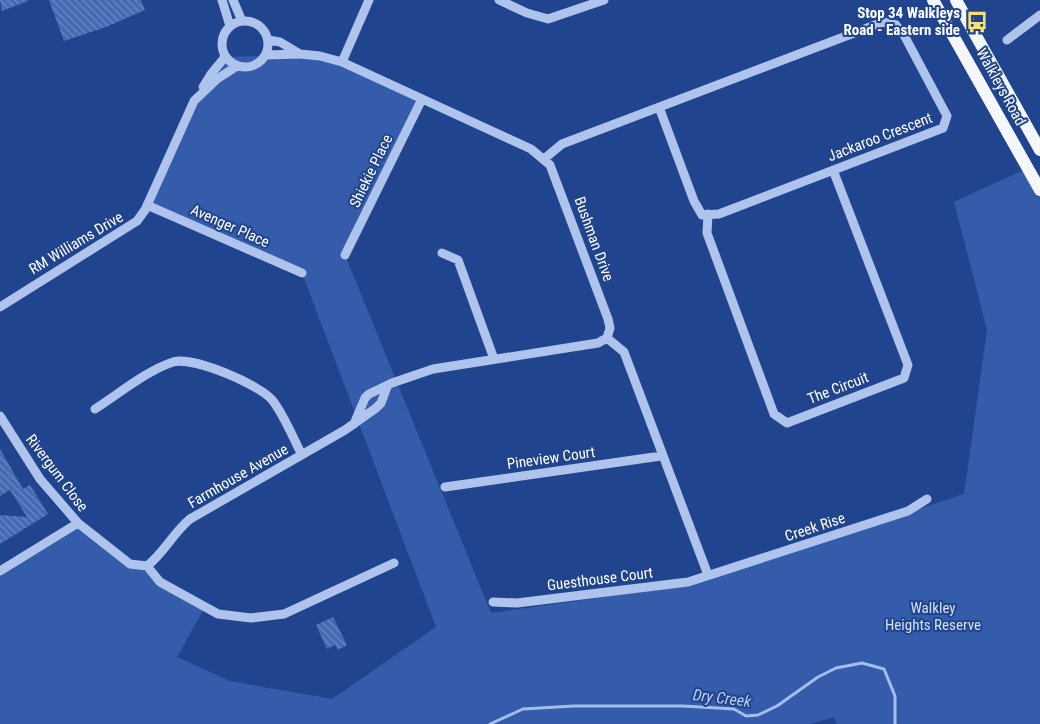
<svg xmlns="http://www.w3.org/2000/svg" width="1040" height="724" viewBox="0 0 1040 724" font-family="'Roboto Condensed',sans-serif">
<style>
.park{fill:#345cab}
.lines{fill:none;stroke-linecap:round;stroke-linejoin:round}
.stream{stroke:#a3bded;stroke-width:3}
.building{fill:url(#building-back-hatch)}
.minor{stroke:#afc4ec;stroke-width:9}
.major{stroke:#f5f7ff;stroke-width:12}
.labels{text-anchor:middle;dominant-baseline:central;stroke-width:4;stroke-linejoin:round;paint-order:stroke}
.poi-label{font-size:15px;font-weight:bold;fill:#fff;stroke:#20448e;text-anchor:end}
.street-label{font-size:15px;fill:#fff;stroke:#20448e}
.park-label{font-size:15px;fill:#d4e1f9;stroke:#20448e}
.water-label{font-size:16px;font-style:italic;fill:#bbcff3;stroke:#20448e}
</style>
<defs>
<pattern id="building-back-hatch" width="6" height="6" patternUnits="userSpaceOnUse" patternTransform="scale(1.25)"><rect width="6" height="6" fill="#456ab3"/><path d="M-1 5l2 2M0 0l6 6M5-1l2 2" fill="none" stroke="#6a88c2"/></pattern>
</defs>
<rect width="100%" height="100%" fill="#20448e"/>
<path class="park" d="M 270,56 L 342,62 L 422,99 L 345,255 L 491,613 L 691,585 L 964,494 L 987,330 L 954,202 L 1028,168 L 1040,186 L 1040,724 L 837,724 L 834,717 L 811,724 L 0,724 L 0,571 L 78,523 L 160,582 L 205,607 L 177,657 L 230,681 L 332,699 L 436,627 L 302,273 L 145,210 L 199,94 L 225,57 Z"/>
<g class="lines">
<path class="stream" d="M 490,724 L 523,709 L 574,706 L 683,706 L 734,709 L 746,716 L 758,715 L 777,706 L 818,677 L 836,668 L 862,663 L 884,669 L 895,696 L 895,724"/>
</g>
<path class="building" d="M 0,0 L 28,0 L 28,1 L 2,11 Z
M 49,0 L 141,0 L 145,10 L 106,27 L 64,41 Z
M 0,449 L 23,489 L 30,485 L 48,514 L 0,544 L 0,515 L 27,517 L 10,490 L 0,496 Z
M 333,617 L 347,645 L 338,650 L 335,645 L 327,649 L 316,625 Z"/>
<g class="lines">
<path class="minor" d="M 222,0 L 230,26
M 233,0 L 242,21
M 499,0 L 527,13 L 548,19 L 604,0
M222 44a23 23 0 1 1 46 0a23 23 0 1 1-46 0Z
M 268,40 L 280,42 L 300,54
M 1007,40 L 1040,15
M 266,55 L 300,54 L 320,56 L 342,62 L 531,149 L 550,165 L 608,319 L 610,328 L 607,338 L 624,352 L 708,575
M 342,62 L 369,0
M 203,87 L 211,74 L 225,57
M 544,159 L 562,144 L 883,22 L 896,25 L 904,35 L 947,116 L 943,128 L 719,214 L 702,215 L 694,201 L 659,107
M 147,205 L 302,273
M 708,214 L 707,233 L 774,414 L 787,423 L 904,378 L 908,365 L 833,170
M 442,253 L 458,260 L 494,359
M 345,255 L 422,99
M 0,307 L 137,221 L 145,210 L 194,101 L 217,79 L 237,66
M 95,409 C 120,393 146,371 173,362 C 193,356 261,385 273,401 C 285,417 293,438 302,455
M 0,416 L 40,479 L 78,523 L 130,564 L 147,566 L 160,582 L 218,614 L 251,618 L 284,614 L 394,563
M 354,424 L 365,398 L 369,394 L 392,383 L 433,369 L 598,343 L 607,338
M 445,487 L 661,456
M 147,566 C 164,553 173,533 190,519 L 345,430 L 376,408 L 381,403 L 387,387
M 0,571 L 78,523
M 493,602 L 517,603 L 688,582 L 908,511 L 927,499"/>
<path class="major" d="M 933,0 L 1040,190
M 956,0 L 1040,150"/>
</g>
<defs>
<g id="bus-bare" transform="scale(1.725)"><path d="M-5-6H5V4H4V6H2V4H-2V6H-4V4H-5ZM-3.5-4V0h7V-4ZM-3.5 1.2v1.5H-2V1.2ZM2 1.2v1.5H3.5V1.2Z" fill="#f9e170" stroke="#20448e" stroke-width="2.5" paint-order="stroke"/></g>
</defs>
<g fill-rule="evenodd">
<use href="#bus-bare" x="977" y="22"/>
</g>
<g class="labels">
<g class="poi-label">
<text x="960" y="13">Stop 34 Walkleys<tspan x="960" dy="17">Road - Eastern side</tspan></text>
</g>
<g class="street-label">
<text transform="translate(1001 87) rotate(61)">Walkleys Road</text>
<text transform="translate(880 137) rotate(-21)">Jackaroo Crescent</text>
<text transform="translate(371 171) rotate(-64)">Shiekie Place</text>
<text transform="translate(230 226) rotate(24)">Avenger Place</text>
<text transform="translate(594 239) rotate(70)">Bushman Drive</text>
<text transform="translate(76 243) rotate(-31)">RM Williams Drive</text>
<text transform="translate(838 388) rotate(-21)">The Circuit</text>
<text transform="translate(551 458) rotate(-8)">Pineview Court</text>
<text transform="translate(57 473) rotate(53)">Rivergum Close</text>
<text transform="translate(238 476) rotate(-30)">Farmhouse Avenue</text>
<text transform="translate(815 527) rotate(-18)">Creek Rise</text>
<text transform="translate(600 579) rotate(-7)">Guesthouse Court</text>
</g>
<g class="park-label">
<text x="933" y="608">Walkley<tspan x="933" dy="17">Heights Reserve</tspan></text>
</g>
<g class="water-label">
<text transform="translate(722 698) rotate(7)">Dry Creek</text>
</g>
</g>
</svg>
